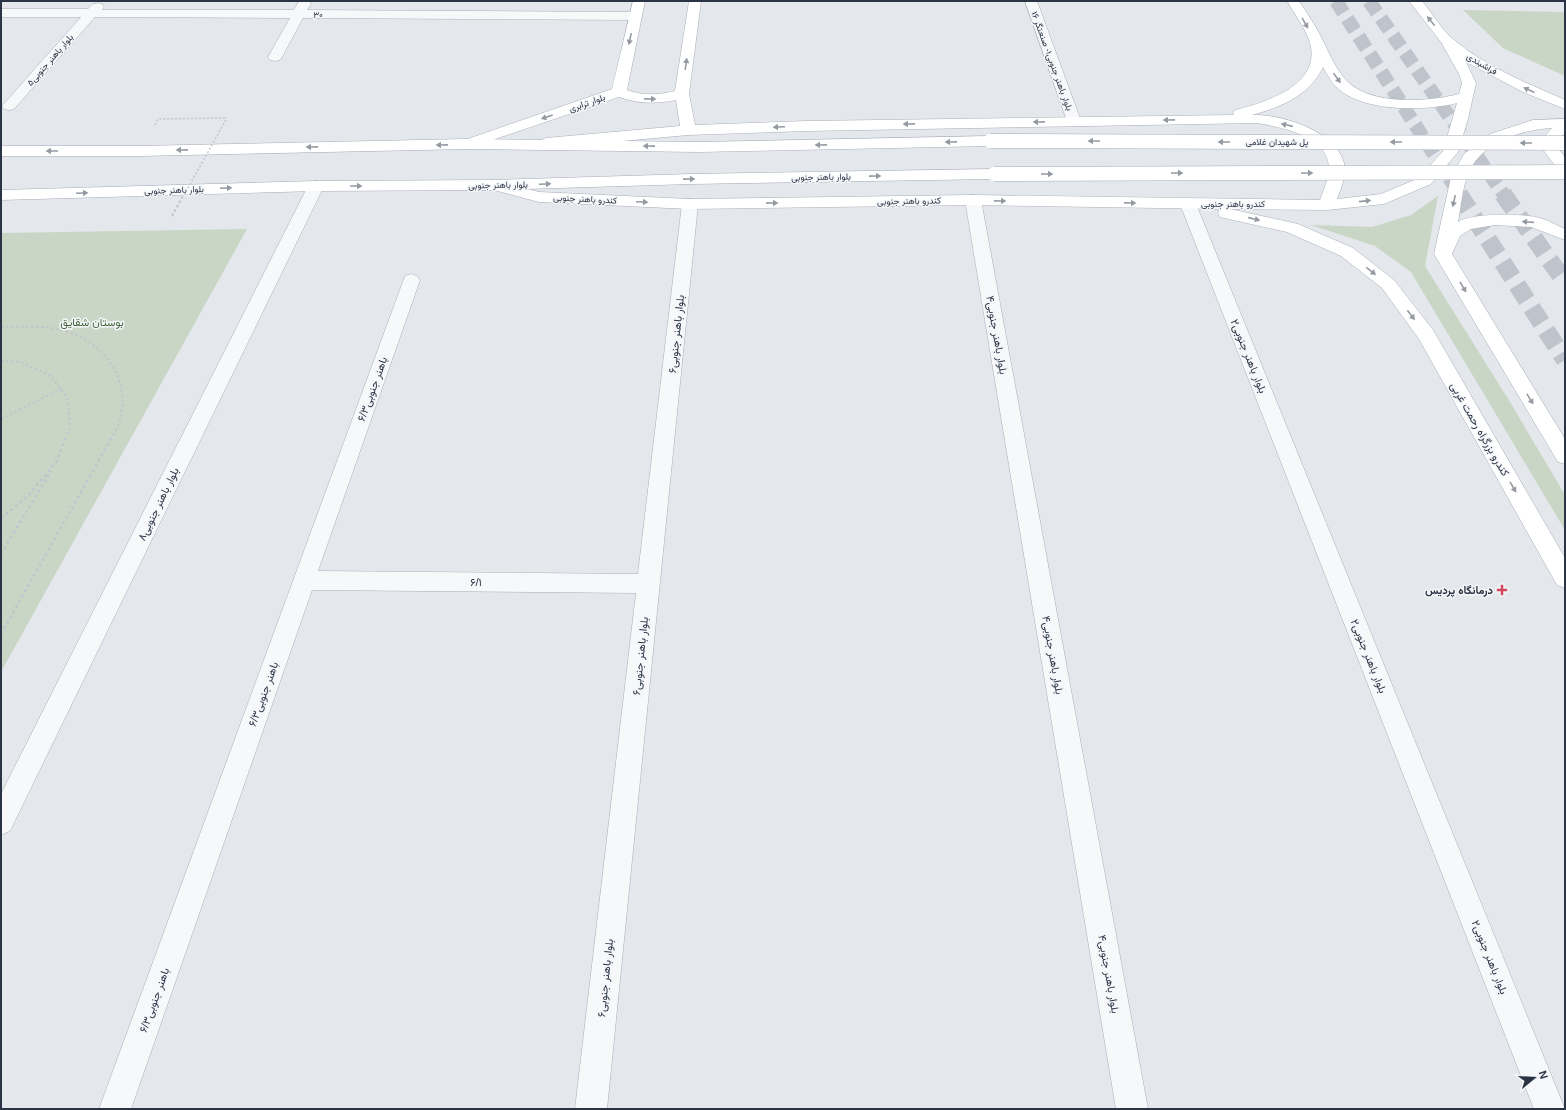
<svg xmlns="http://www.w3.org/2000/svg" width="1566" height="1110" viewBox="0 0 1566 1110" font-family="Helvetica,Vazirmatn,sans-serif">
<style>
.green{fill:#c9d6c5}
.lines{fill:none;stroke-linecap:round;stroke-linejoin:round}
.highway-tunnel-far1{stroke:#bfc3cb;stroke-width:14;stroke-dasharray:14 7;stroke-linecap:butt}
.highway-tunnel{stroke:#bfc3cb;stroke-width:18;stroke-dasharray:18 9;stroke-linecap:butt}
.street-casing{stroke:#a9aeb7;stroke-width:1}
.secondary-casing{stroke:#a9aeb7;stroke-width:1}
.primary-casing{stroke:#a3abb8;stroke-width:1}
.path-far2{stroke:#c2c5cb;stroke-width:1.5;stroke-dasharray:2 2;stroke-linecap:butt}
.path-far1{stroke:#c2c5cb;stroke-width:2;stroke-dasharray:2.5 2.5;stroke-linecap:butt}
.path{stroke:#c2c5cb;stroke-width:2.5;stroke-dasharray:3 3;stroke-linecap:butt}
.street{fill:#f7f8fa;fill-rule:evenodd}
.secondary{fill:#fff;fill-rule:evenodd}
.primary{fill:#fff;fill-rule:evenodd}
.primary-bridge-casing{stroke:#a3abb8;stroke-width:15;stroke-linecap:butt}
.path-bridge-far1{stroke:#c2c5cb;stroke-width:1.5;stroke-dasharray:2 2;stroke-linecap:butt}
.path-bridge{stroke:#c2c5cb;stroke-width:2;stroke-dasharray:2.5 2.5;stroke-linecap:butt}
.primary-bridge{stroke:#fff;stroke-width:14}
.oneway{fill:#959aa2}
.poi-dot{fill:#d1495b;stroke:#f4f6f9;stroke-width:1.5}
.labels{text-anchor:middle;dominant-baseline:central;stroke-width:3;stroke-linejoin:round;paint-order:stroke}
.far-street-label{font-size:9px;fill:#2b3445;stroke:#f4f6f9}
.park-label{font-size:11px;fill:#3f6138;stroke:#f4f6f9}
.street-label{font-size:11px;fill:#2b3445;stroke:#f4f6f9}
.poi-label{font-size:11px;font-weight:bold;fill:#2b3445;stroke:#f4f6f9;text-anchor:end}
</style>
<rect width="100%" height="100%" fill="#e4e7ec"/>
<path class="green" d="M 1463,10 L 1565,12 L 1565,76 L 1503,48 Z
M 1438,196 L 1425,266 L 1510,402 L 1565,495 L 1565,530 L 1411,272 L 1375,246 L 1311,225 L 1372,227 L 1411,215 Z
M 247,229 L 1,672 L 1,233 Z"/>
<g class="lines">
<path class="highway-tunnel-far1" d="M 1336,1 L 1460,195
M 1369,1 L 1504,195"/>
<path class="highway-tunnel" d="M 1459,194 L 1565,360
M 1503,194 L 1565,282"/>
<g class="street-casing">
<path id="street" d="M 299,1 L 309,1 L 311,4 L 307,10 L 635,12 L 640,13 L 642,16 L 640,19 L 635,20 L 303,18 L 282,57 L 280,60 L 275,61 L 270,60 L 268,57 L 290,18 L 95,17 L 14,109 L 9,110 L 4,109 L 2,106 L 81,17 L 1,17 L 1,9 L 88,9 C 92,4 95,2 102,4 L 104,7 L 102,10 L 294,10 Z
M 1025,1 L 1037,1 L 1081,121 L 1079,124 L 1074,125 L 1069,124 L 1067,121 Z
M 316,181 L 322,183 L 324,186 L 10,831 L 1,835 L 1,794 L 308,186 L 310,183 Z
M 973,195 L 979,196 L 981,200 L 1148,1109 L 1116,1109 L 965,200 L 967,196 Z
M 690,199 L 696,200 L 698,204 L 607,1109 L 575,1109 L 636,593 L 312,590 L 131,1109 L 99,1109 L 405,276 L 411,274 L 417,276 L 420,280 L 318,571 L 638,574 L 682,204 L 684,200 Z
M 1188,199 L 1194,200 L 1196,204 L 1565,1109 L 1534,1109 L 1180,204 L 1182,200 Z"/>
</g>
<g class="secondary-casing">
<path id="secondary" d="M 633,1 L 645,1 L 627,90 C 643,96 658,95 675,91 L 689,1 L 701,1 L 689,94 L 695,125 L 807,121 L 1234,115 L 1233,113 L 1235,110 C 1263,103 1318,87 1311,47 C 1308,31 1295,15 1287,1 L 1299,1 C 1306,12 1314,23 1320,35 C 1328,50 1334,67 1346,80 C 1370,106 1428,102 1459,94 L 1462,83 L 1459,74 L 1441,42 L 1409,1 L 1422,1 C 1432,13 1441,29 1453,39 C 1484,66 1527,83 1565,100 L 1565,109 L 1523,92 L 1466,62 L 1476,83 L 1468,119 L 1458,152 L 1431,184 L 1384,204 L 1327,210 L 1230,209 L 1298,224 L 1353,248 L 1394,280 L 1433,330 L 1565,558 L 1565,588 L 1557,585 L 1419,339 L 1382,288 L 1341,256 L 1287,232 L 1220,217 L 1218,213 L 1220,209 L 1223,209 L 973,205 L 690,209 L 539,202 L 486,188 L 484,185 L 486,182 L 492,180 L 539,192 L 690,199 L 973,195 L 1320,200 C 1324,189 1329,178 1329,167 C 1327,135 1282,128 1258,123 L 807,131 L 688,135 L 546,148 L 541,146 L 538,143 L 541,140 L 546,138 L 680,126 L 676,100 C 656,104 638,104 619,97 L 472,147 L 467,149 L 462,147 L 459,144 L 462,141 L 612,89 ZM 1323,67 C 1328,76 1333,85 1341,91 C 1368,112 1426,111 1457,103 L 1443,151 L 1419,178 L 1381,194 L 1337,199 C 1341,188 1347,175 1344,163 C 1336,131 1282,114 1252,115 C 1281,107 1309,96 1323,67 Z
M 1565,119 L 1565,133 L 1561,137 L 1560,151 L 1565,157 L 1565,173 L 1559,171 L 1544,151 L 1545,136 L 1552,128 C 1519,130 1479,143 1467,177 C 1462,191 1461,207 1458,222 C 1472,213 1519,214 1536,217 C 1546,219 1556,225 1565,229 L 1565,240 L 1531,227 L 1495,225 L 1471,229 L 1460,236 L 1452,254 L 1565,439 L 1565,464 L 1558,462 L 1434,254 L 1451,177 L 1464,154 L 1490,134 L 1533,120 Z"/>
</g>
<g class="primary-casing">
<path id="primary" d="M 990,136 L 995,138 L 998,141 L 995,144 L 990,146 L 699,152 L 467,149 L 140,156 L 1,156 L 1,146 L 140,146 L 467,139 L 699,142 Z
M 994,169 L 1000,171 L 1002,174 L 1000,177 L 994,179 L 691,184 L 492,190 L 316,191 L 1,200 L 1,190 L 316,181 L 492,180 L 691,174 Z"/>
</g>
<path class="path-far2" d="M 155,125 L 158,119 L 227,118"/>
<path class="path-far1" d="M 1,327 C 22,327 44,325 65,331 C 111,344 138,392 113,436
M 1,361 L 20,362 L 51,376 L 68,399 L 70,428 L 67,436
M 1,419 L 61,389"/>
<path class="path" d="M 1,518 L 28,496 L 56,462 L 67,435
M 1,554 L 51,471
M 1,634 L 113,435"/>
<use href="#street" class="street"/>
<use href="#secondary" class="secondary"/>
<use href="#primary" class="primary"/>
<g class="primary-bridge-casing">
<path id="primary-bridge" d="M 990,141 L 1565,143
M 994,174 L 1565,172"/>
</g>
<path class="path-bridge-far1" d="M 184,195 L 227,118"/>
<path class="path-bridge" d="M 172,216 L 184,194"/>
<use href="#primary-bridge" class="primary-bridge"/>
</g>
<defs><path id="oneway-solid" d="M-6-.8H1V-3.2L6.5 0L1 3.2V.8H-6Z"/></defs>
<g class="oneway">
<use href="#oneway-solid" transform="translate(1431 21) rotate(-128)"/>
<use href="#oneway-solid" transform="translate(1305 23) rotate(60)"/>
<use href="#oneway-solid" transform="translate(630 39) rotate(102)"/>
<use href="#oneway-solid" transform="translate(686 64) rotate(-82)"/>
<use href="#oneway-solid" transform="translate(1337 78) rotate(54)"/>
<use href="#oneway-solid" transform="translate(1529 90) rotate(-155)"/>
<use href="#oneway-solid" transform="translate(650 99) rotate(1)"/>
<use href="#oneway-solid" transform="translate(547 117) rotate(161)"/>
<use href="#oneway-solid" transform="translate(1169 120) rotate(179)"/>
<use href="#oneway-solid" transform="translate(1039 122) rotate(179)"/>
<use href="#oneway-solid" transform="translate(909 124) rotate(179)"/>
<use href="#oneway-solid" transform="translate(1287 125) rotate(-167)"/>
<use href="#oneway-solid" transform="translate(779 127) rotate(178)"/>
<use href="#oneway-solid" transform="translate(1094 141) rotate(-180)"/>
<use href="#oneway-solid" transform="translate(951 142) rotate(179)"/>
<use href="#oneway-solid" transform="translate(1224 142) rotate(-180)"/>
<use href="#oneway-solid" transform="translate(1396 142) rotate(-180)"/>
<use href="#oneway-solid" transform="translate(1526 143) rotate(-180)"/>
<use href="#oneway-solid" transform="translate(442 145) rotate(179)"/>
<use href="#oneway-solid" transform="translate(821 145) rotate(179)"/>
<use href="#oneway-solid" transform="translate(649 146) rotate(-179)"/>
<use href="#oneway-solid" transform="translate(312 147) rotate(179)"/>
<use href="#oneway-solid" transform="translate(182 150) rotate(179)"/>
<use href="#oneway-solid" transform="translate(52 151) rotate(180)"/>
<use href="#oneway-solid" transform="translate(1177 173)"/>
<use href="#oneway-solid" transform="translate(1307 173)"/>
<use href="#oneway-solid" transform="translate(1047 174)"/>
<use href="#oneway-solid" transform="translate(875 176) rotate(-1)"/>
<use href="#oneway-solid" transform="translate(689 179) rotate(-1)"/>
<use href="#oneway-solid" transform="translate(545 184) rotate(-2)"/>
<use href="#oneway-solid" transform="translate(356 186)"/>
<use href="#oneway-solid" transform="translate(226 188) rotate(-2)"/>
<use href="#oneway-solid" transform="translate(82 193) rotate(-2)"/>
<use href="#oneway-solid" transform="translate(1000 201) rotate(1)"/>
<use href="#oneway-solid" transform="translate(1365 201) rotate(-6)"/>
<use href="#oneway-solid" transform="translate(1454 201) rotate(102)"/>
<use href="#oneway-solid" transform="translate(642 202) rotate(3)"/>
<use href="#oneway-solid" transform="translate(772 203) rotate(-1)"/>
<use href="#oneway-solid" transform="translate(1130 203) rotate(1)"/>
<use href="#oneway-solid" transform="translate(1254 219) rotate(13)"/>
<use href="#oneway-solid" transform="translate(1528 222) rotate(-176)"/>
<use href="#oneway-solid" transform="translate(1371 271) rotate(38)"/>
<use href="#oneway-solid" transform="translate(1463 287) rotate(59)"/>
<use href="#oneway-solid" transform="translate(1411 315) rotate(53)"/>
<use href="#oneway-solid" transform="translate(1530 399) rotate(59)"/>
<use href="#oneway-solid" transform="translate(1513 487) rotate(60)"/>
</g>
<path class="poi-dot" d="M1500 584h4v4h4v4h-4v4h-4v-4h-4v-4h4z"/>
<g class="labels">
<g class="far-street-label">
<text x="318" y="15">۳۰</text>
<text transform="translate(50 60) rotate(-49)">۵بلوار باهنر جنوبی</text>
<text transform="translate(1052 61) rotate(70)">بلوار باهنر جنوبی۱- صنعتگر ۱۶</text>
<text transform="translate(1482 64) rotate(31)">فراشبندی</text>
<text transform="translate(587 103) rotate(-19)">بلوار ترابری</text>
<text x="1277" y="142">پل شهیدان غلامی</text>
<text transform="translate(821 177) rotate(-1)">بلوار باهنر جنوبی</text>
<text transform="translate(498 185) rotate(-1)">بلوار باهنر جنوبی</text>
<text transform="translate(174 190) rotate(-2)">بلوار باهنر جنوبی</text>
<text transform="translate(585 199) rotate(3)">کندرو باهنر جنوبی</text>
<text transform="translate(909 201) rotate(-1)">کندرو باهنر جنوبی</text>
<text x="1233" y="204">کندرو باهنر جنوبی</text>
</g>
<g class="park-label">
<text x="92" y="322">بوستان شقایق</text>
</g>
<g class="street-label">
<text transform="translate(676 334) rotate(-84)">بلوار باهنر جنوبی۶</text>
<text transform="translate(997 335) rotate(80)">بلوار باهنر جنوبی۴</text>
<text transform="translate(1249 356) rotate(68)">بلوار باهنر جنوبی۲</text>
<text transform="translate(372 389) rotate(-70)">۶/۳باهنر جنوبی</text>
<text transform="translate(1480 429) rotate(60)">کندرو بزرگراه رحمت غربی</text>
<text transform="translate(158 504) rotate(-64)">۸بلوار باهنر جنوبی</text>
<text transform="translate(476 582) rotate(1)">۶/۱</text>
<text transform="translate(1053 655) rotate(80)">بلوار باهنر جنوبی۴</text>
<text transform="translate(640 656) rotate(-84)">بلوار باهنر جنوبی۶</text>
<text transform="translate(1369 656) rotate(68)">بلوار باهنر جنوبی۲</text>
<text transform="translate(263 694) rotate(-70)">۶/۳باهنر جنوبی</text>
<text transform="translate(1490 957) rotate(68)">بلوار باهنر جنوبی۲</text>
<text transform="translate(1109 974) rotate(80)">بلوار باهنر جنوبی۴</text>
<text transform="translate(605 978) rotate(-84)">بلوار باهنر جنوبی۶</text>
<text transform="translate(154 1000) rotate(-70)">۶/۳باهنر جنوبی</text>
</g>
<g class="poi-label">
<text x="1493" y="590">درمانگاه پردیس</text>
</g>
</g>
<rect width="1566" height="1110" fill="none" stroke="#2b3445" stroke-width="4"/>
<g transform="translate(1534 1078) rotate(72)" stroke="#f4f6f9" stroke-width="3" paint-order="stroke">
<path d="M0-3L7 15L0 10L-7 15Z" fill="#2b3445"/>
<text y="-6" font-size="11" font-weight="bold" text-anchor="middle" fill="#2b3445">N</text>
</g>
</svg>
